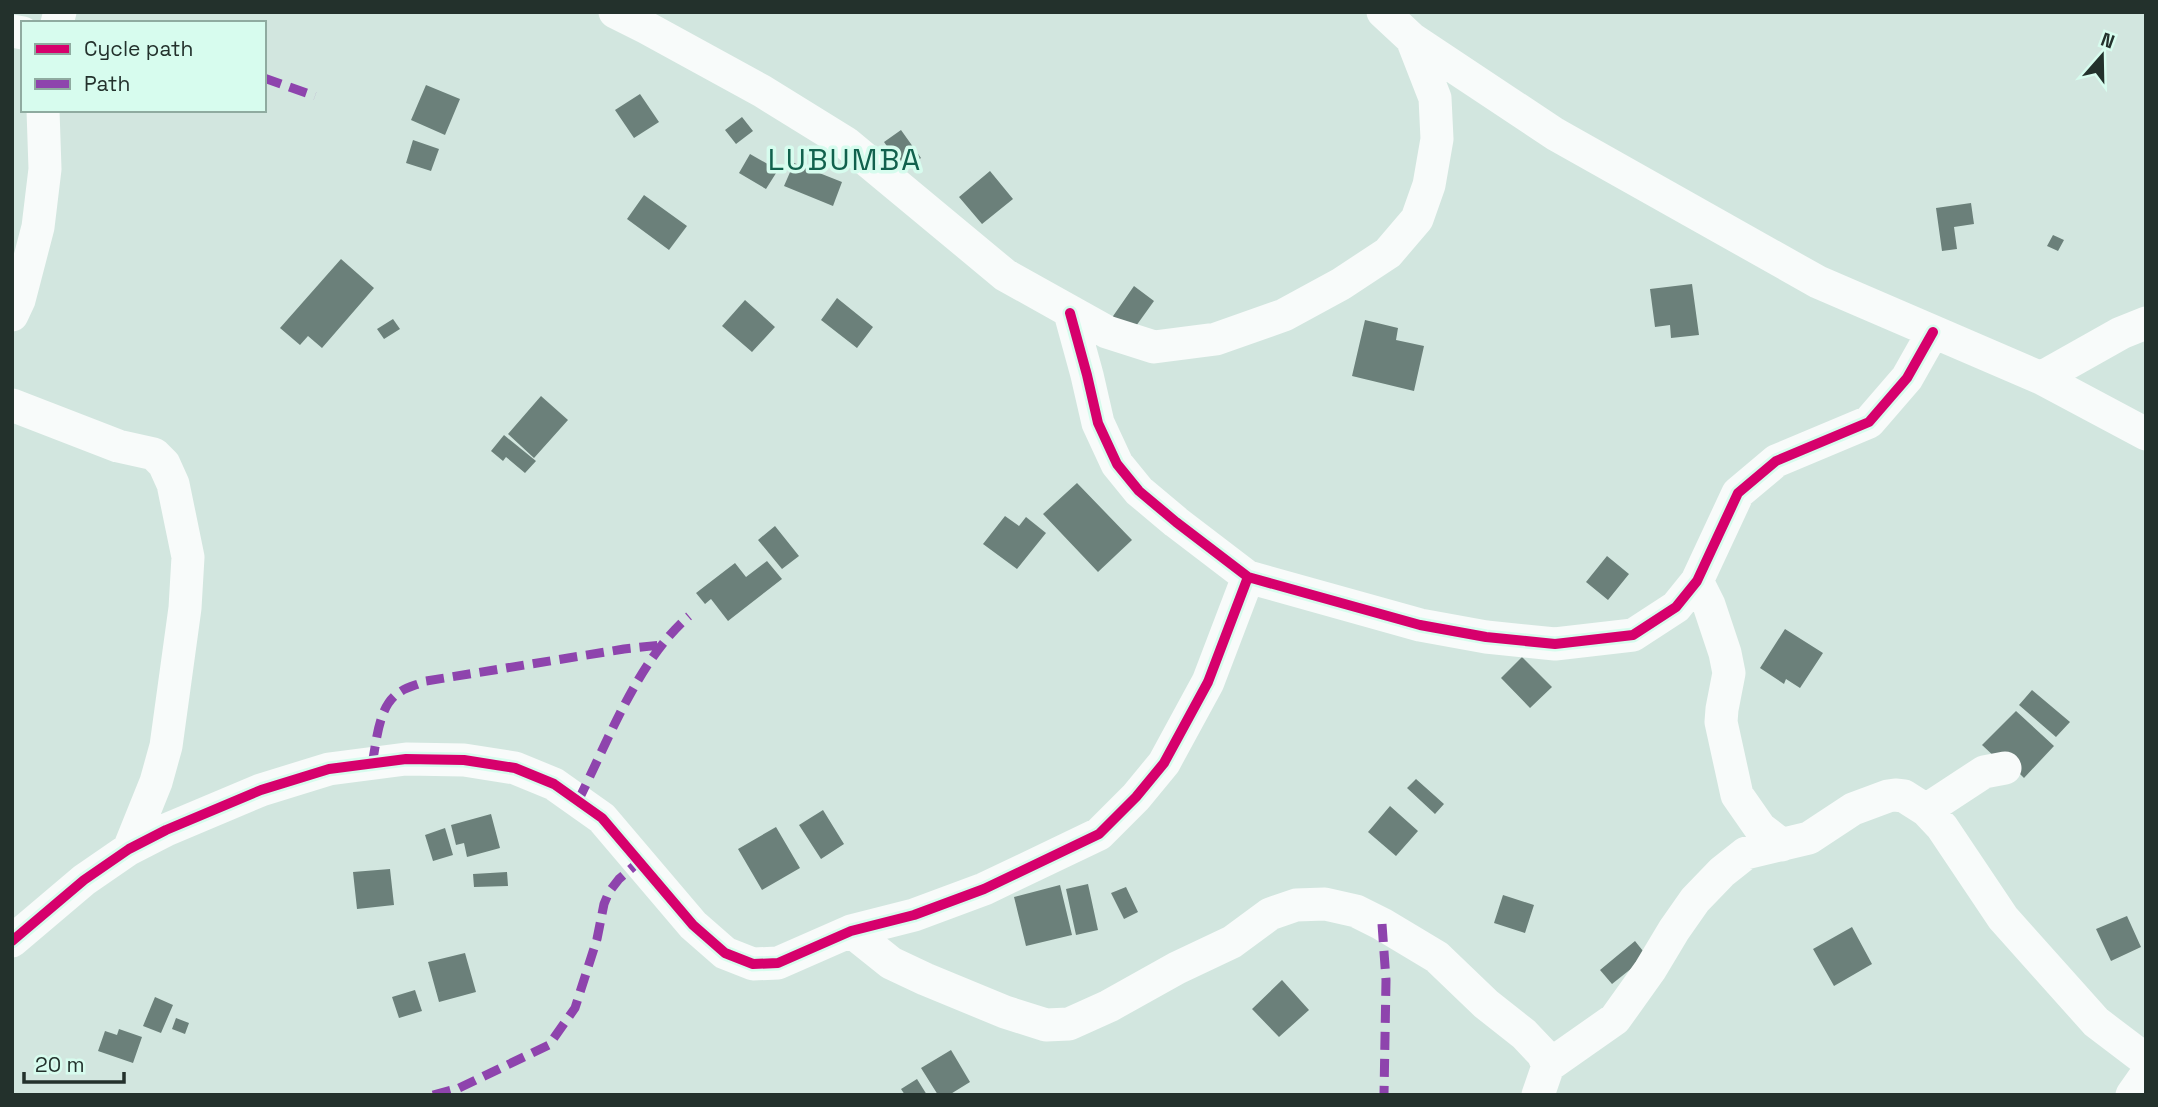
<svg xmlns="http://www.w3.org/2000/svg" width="2158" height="1107" viewBox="0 0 2158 1107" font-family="'Space Grotesk',sans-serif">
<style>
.building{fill:#6b807a}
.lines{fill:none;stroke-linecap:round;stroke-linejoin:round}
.minor{stroke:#f8fbfa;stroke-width:33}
.quiet{stroke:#8e44ad;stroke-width:9;stroke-dasharray:18 9;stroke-linecap:butt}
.cycleway-casing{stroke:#d7fcee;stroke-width:15}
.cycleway{stroke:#d6006c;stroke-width:10}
.labels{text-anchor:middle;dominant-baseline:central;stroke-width:7;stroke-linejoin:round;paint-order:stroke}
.quarter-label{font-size:30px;letter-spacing:2px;fill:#11614d;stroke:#d7fcee}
</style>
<rect width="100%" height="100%" fill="#d2e6df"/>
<path class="building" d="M 426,85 L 460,99 L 445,135 L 411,120 Z
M 640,94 L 659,122 L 634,138 L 615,110 Z
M 742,117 L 753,131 L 736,144 L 725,130 Z
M 901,130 L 921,158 L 904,170 L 884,142 Z
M 413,140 L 439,149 L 431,171 L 406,163 Z
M 750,154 L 778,170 L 766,189 L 739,173 Z
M 794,163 L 842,182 L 833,206 L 784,186 Z
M 990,171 L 1013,199 L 982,224 L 959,197 Z
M 644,195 L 687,226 L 669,250 L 627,219 Z
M 1971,203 L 1974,224 L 1954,227 L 1957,249 L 1942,251 L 1936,208 Z
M 2053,235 L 2064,240 L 2058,251 L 2047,246 Z
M 341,259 L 374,288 L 322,348 L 308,336 L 300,345 L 280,328 Z
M 1692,284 L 1699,335 L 1671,338 L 1670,325 L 1655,327 L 1650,289 Z
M 1134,286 L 1154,301 L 1131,333 L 1111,319 Z
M 837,298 L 873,327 L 857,348 L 821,320 Z
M 745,300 L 775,327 L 752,352 L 722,326 Z
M 393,319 L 400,329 L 384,339 L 377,329 Z
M 1365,320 L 1398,328 L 1396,340 L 1424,346 L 1414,391 L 1352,376 Z
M 541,396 L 568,420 L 534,458 L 508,434 Z
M 504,435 L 536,461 L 525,473 L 506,457 L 503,461 L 491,451 Z
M 1077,483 L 1132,540 L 1098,572 L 1043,514 Z
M 1005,516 L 1019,526 L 1026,517 L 1046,533 L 1017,569 L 983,544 Z
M 775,526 L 799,556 L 782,569 L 758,540 Z
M 1607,556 L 1629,574 L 1608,600 L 1586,582 Z
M 767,561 L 782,579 L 728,621 L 711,599 L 705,604 L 696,593 L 735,563 L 746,577 Z
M 1785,629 L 1823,653 L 1800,688 L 1786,679 L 1784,684 L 1760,668 Z
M 1522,657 L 1552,687 L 1530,708 L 1501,678 Z
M 2032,690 L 2070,722 L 2056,737 L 2019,705 Z
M 2016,711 L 2054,746 L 2024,778 L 2001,755 L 1997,759 L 1982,745 Z
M 1416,779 L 1444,804 L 1435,814 L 1407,788 Z
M 1390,806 L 1418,831 L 1396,856 L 1368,832 Z
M 823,810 L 844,844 L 821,859 L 799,825 Z
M 491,814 L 500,848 L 467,857 L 464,843 L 456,845 L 451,825 Z
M 776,827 L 800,868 L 762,890 L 738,849 Z
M 445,828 L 453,855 L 433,861 L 425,835 Z
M 390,869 L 394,905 L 357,909 L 353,872 Z
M 507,872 L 508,886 L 474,887 L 473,874 Z
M 1088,884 L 1098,930 L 1076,935 L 1066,889 Z
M 1060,885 L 1072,935 L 1026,946 L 1014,897 Z
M 1126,887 L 1138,912 L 1124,919 L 1111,893 Z
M 1503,895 L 1534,905 L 1525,933 L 1494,923 Z
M 2127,916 L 2141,947 L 2111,961 L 2096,929 Z
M 1852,927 L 1872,964 L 1834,986 L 1813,949 Z
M 1635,941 L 1647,956 L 1612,984 L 1600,970 Z
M 465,953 L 476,992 L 439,1002 L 428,962 Z
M 1282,980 L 1309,1010 L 1279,1037 L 1252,1009 Z
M 415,990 L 422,1011 L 399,1018 L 392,997 Z
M 155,997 L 173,1005 L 161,1033 L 143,1026 Z
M 176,1018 L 189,1023 L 185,1034 L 172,1029 Z
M 119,1029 L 142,1037 L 133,1063 L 98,1051 L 105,1031 L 117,1035 Z
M 951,1050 L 970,1082 L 949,1095 L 938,1095 L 921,1068 Z
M 917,1079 L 927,1095 L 905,1095 L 901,1089 Z"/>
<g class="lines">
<path class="minor" d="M 615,12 L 647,28 L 762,91 L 846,143 L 1005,275 L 1107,332 L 1154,347 L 1216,339 L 1284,315 L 1341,284 L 1388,253 L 1417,219 L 1429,185 L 1437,139 L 1435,98 L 1412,39
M 1383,12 L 1412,39 L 1555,134 L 1818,282 L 2041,378 L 2146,434
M 57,23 L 60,12
M 12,31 L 23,33
M 1070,313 L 1087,375 L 1098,423 L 1117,464 L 1139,491 L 1176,522 L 1248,577 L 1420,625 L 1486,637 L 1555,644 L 1633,635 L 1676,607 L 1697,581 L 1738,493 L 1776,461 L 1869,422 L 1907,378 L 1933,332
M 12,315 L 19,300 L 38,227 L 45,169 L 43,110
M 2041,378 L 2121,333 L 2146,323
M 12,405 L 118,446 L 154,454 L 164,464 L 173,484 L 188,557 L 185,608 L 166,746 L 156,782 L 129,849
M 1697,581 L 1709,605 L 1725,653 L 1729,673 L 1722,709 L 1721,722 L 1737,795 L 1760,828 L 1782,845
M 1926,810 L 1984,772 L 2005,768
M 851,931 L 891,963 L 925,979 L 1005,1012 L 1046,1025 L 1069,1024 L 1109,1006 L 1177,968 L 1232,942 L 1270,914 L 1296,905 L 1325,904 L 1356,911 L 1382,924 L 1437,957 L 1486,1004 L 1524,1034 L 1543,1054 L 1548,1066 L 1538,1095
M 12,941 L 84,880 L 129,849 L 166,830 L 261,790 L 329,769 L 406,759 L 464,760 L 515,768 L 554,784 L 602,818 L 693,925 L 725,953 L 753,964 L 778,963 L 851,931 L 914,915 L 984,889 L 1099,834 L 1136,797 L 1164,763 L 1208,682 L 1248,577
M 1548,1066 L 1615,1019 L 1650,970 L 1674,930 L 1695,900 L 1722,872 L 1746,853 L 1809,838 L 1853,809 L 1888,796 L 1895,795 L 1904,796 L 1926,810 L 1942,827 L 2003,918 L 2096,1022 L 2146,1060
M 2132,1095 L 2146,1075"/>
<path class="quiet" d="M 264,78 L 315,96
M 372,764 C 377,741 378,705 400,692 C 407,687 417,685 426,681 L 624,649 L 661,645
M 578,801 C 608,741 638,660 689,616
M 1382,924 L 1386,980 L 1384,1095
M 433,1095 L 459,1088 L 549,1045 L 575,1008 L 597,939 L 604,904 L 609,892 L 619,879 L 640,861"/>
<g class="cycleway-casing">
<path id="cycleway" d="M 1070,313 L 1087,375 L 1098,423 L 1117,464 L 1139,491 L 1176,522 L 1248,577 L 1420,625 L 1486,637 L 1555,644 L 1633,635 L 1676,607 L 1697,581 L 1738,493 L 1776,461 L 1869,422 L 1907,378 L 1933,332
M 12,941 L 84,880 L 129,849 L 166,830 L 261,790 L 329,769 L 406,759 L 464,760 L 515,768 L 554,784 L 602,818 L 693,925 L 725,953 L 753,964 L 778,963 L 851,931 L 914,915 L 984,889 L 1099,834 L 1136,797 L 1164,763 L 1208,682 L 1248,577"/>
</g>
<use href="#cycleway" class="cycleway"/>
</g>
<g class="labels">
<g class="quarter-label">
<text x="845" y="159">LUBUMBA</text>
</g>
</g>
<rect width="2158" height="1107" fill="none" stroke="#23312c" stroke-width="28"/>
<rect x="21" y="21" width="245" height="91" fill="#d7fcee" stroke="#8faba0" stroke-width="2"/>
<rect x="35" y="44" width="35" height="10" fill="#d6006c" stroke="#8faba0" stroke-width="2"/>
<text x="84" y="56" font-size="21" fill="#23312c">Cycle path</text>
<rect x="35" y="79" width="35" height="10" fill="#8e44ad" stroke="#8faba0" stroke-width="2"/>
<text x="84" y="91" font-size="21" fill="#23312c">Path</text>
<g transform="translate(2102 56) rotate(20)" stroke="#d7fcee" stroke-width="5" paint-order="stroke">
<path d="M0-5L12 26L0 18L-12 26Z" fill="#23312c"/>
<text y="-10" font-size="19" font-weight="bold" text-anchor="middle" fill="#23312c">N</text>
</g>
<path d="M24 1072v10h100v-10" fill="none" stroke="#23312c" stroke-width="3.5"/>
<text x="35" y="1072" font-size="21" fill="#23312c" stroke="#d7fcee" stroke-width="5" paint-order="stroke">20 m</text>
</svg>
